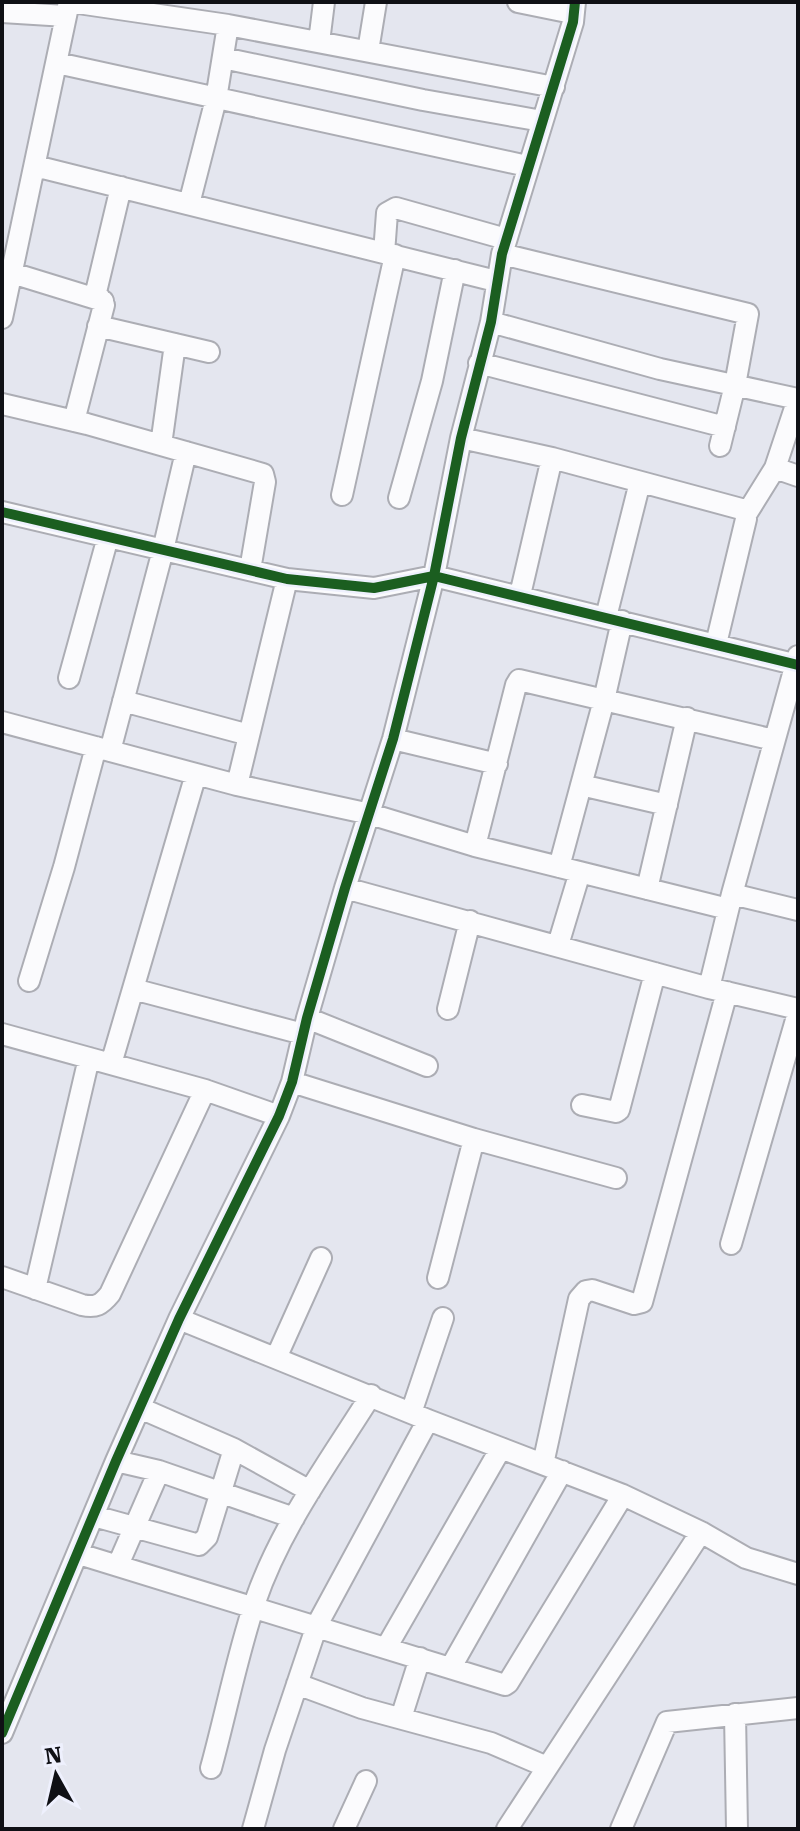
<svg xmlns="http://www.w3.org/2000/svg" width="800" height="1831" viewBox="0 0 800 1831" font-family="'Roboto Serif',serif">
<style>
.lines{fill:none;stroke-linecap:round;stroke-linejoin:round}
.street-casing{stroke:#acadb4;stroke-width:24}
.street{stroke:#fbfbfd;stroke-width:20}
.cycleway-casing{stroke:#eef0fd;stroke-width:15}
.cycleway{stroke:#1b5e20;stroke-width:10}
</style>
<rect width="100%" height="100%" fill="#e4e6ef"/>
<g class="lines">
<g class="street-casing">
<path id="street" d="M 71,2 L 228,25 L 554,87
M 518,2 L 572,13
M 2,12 L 66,16
M 319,42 L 324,2
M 368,51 L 376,2
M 223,58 L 423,100 L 542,121
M 57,63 L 527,166
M 35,166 L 496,281
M 189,204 L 216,99 L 228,25
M 384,253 L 387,213 L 396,208 L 506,239
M 502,254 L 748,314 L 735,385 L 720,446
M 12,273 L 103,301
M 2,318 L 69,2
M 491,322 L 660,369 L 798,399 L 775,468 L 747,513
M 98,326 L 209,352
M 479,363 L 725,427
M 2,404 L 87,424 L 263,474 L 265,482 L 250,570
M 74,421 L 104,305 L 96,292 L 121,187
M 461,438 L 552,458 L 745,510 L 746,519 L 716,644
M 161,445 L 175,344
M 775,468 L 798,476
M 342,495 L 395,255
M 399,498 L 432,381 L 455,270
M 2,512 L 287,579 L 374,588 L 434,576 L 798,665
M 520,595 L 552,458
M 606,617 L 640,482
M 69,678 L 108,537
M 123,701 L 249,735
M 2,722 L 237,785 L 370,814 L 475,846 L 728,909
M 393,739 L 497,764
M 110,751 L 163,550 L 186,452
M 237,785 L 287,579
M 581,785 L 667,805
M 475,846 L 516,685 L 519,680 L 774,740
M 559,867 L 604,700 L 622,621
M 345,888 L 709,988 L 798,1009
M 647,889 L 687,718
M 732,894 L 798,910
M 558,945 L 580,872
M 29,981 L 64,867 L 96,747
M 709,988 L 732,894 L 798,656
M 133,989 L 303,1034
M 448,1009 L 470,921
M 307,1018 L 427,1066
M 2,1034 L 205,1090 L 279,1116
M 111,1064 L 196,774
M 292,1082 L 474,1139 L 616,1178
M 582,1105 L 616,1112 L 619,1110 L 655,973
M 731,1244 L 798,1013
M 2,1277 L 82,1305 C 96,1308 101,1305 110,1294 L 205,1090
M 438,1278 L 474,1139
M 35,1289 L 89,1058
M 179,1319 L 428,1420 L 623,1495 L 701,1532 L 746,1558 L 798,1574
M 276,1358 L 321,1258
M 140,1408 L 234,1449 L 310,1491
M 411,1413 L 443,1318
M 116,1461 L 159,1471 L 294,1518
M 543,1464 L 579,1299 L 586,1291 L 592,1290 L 634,1304 L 642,1302 L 727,992
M 94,1516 L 199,1545 L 207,1537 L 234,1449
M 79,1554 L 505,1685 L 508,1683 L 623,1495
M 118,1565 L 159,1471
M 386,1648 L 501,1448
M 451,1667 L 562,1471
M 297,1684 L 362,1708 L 491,1743 L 547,1767
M 735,1714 L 737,1829
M 401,1718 L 420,1658
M 2,1733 L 116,1461 L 179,1319 L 279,1116 L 292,1082 L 307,1018 L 345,888 L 393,739 L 434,576 L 461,438 L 491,322 L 502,254 L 573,22 L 575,2
M 211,1768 C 226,1713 237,1656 255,1602 C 280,1528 329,1462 371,1395
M 253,1829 L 275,1750 L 317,1625 L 428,1420
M 344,1829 L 366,1781
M 507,1829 L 701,1532
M 621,1829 L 667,1722 L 798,1708"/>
</g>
<use href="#street" class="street"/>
<g class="cycleway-casing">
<path id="cycleway" d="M 2,512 L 287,579 L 374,588 L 434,576 L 798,665
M 2,1733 L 116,1461 L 179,1319 L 279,1116 L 292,1082 L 307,1018 L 345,888 L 393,739 L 434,576 L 461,438 L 491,322 L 502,254 L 573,22 L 575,2"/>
</g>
<use href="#cycleway" class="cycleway"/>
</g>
<rect width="800" height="1831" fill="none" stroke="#0f1015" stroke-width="8"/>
<g transform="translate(56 1775) rotate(352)" stroke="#eef0fd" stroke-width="6" paint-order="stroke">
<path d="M0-6L14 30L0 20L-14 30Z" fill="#0f1015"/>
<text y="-12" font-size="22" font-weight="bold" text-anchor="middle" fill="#0f1015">N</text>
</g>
</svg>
